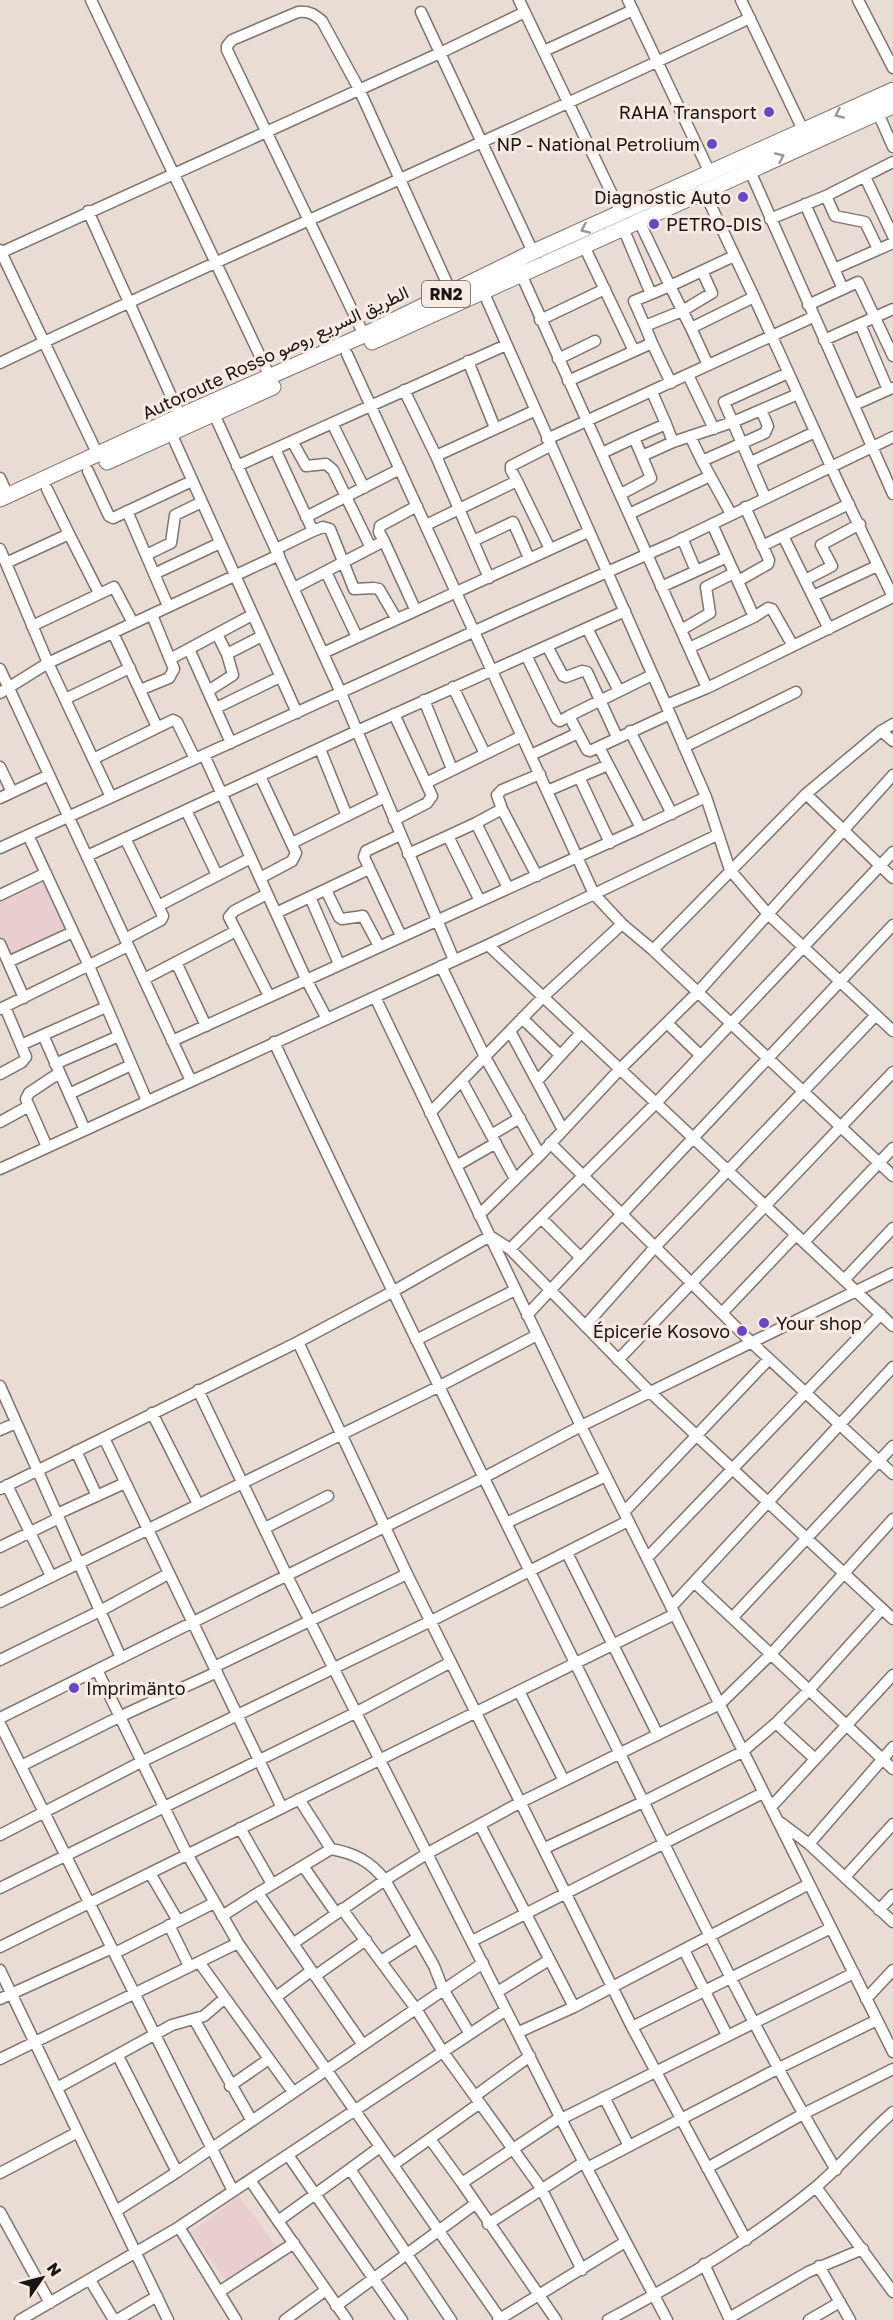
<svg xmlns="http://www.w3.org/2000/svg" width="893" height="2320" viewBox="0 0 893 2320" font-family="'Golos Text',Vazirmatn,sans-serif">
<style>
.education{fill:#e9ced0}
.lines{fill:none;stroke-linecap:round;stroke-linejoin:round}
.minor-casing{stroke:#80746e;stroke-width:13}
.highway-casing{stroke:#80746e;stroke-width:17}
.minor{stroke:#fff;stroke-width:10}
.highway{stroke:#fff;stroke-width:15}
.oneway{stroke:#989695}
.poi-dot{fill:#6947c0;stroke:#f7eae2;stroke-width:2}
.labels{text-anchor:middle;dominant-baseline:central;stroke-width:6;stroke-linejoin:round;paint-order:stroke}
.shield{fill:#f7eae2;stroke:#5c5651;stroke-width:1.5}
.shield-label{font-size:16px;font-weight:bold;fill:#1a1613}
.poi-label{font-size:18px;fill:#1a1613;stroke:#f7eae2;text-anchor:end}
.street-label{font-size:18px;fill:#1a1613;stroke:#f7eae2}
</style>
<rect width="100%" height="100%" fill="#e9dcd5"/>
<path class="education" d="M 45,878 L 69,933 L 9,959 L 0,937 L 0,897 Z
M 239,2196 L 276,2246 L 227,2282 L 190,2232 Z"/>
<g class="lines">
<g class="minor-casing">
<path id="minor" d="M 91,0 L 270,377
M 519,0 L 621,213
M 628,0 L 710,173
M 741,0 L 803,130
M 858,0 L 893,68
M 421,12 L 533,252
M 544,51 L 633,10
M 878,113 L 893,147
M 750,171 L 893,494
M 865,177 L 893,236
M 704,191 L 754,297
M 826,196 L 893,162
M 805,204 L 843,289
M 88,211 L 180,416
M 770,219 L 826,196 L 835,216 L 865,222 L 878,249
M 623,228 L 651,294 L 670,286 L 639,221
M 584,246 L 634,351
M 0,250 L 98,455
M 0,253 L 440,53 L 525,12
M 834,269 L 893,243
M 521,274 L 707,688
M 483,291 L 670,714 L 706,797 L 730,870 L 768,914 L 893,1031
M 808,305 L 858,282 L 893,356
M 540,320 L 605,289
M 860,324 L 888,390
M 645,326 L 634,301 L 651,294
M 691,328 L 670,286 L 734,256
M 364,335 L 227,50 L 227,46 L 232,40 L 298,12 C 309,11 314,14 322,21 L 359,89 L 451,292
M 824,340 L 893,309
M 652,343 L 645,326 L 682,311 L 712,293 L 702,271
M 347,354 L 594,894 L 622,924 L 653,950 L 893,1176
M 558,359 L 595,341
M 468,361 L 495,428
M 0,363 C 248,244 501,137 750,18
M 708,365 L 691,328 L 754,297 L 838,482 L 893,597
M 688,375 L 714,429
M 568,381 L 652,343 L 671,383
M 404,390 L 436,456 L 489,578
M 652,392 L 666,424
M 854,405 L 892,388
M 214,414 L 341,693 L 454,960
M 332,423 L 364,488
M 171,433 L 297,713
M 690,436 L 702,461
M 634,438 L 666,424 L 673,442
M 547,439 L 813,317
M 292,441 L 306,466 L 326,464 L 333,470 L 371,548
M 275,449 L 313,531 L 276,549
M 602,453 L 634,438 L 642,456 L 673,442 L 733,422 L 798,394
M 436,456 L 534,411
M 751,462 L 815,432
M 237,466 L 506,345
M 88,471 L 109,516 L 113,518 L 192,481
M 0,478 L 8,496
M 517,481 L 550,549
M 621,494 L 651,478 L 642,456
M 765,497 L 724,402 L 788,373
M 127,511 L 168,606
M 629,514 L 710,476
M 731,514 L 702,461 L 765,433 L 768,426 L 761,410
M 306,517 L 400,469
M 426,525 L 517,481 L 511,470 L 511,466 L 550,446
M 313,531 L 323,527 L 330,529 L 354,589 L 374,588 L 379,589 L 396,618
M 69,534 L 99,593
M 783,536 L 829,629
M 682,538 L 696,571
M 384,541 L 379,532 L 380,526 L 417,506
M 473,541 L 513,522 L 529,558
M 762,546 L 849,504
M 0,549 L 48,663 L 111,797
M 146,555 L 171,543 L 175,515 L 202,502
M 6,563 L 69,534 L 47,489
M 326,572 L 357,637
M 154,574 L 220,543
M 805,580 L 832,566 L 821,545 L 860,524
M 738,581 L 768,564 L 769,560 L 745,507
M 661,587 L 727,557
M 294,588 L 384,541 L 415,609
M 813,596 L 877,566
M 754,617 L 768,608 L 772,609 L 793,646
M 32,626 L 114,587 L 133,623
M 587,628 L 619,691
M 681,630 L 710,613 L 706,587 L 734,573
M 113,633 L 157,727
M 547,646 L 563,676 L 566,677 L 582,671 L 587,672 L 617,737
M 689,648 L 754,617 L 712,524
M 189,649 L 231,743
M 323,653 L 588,532
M 227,654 L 262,636
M 526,655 L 557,719 L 560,721 L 569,716 L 587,750 L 590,751 L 670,714
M 170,659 L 252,615
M 0,669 L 191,1081
M 453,687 L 485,754
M 140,690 L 169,678 L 174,669 L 152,615
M 208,691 L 233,675 L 227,654 L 217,634
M 0,693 L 48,663 L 279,555
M 65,699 L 130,668
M 424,700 L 452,769
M 666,705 L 707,688 L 893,597
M 216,708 L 280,677
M 394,714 L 432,796 L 427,803 L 394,820
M 569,716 L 652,675
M 893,724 L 881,731 L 806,794 L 893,878
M 630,731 L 672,814
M 881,731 L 893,741
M 599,747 L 641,828 L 706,797
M 684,747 L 796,692
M 320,749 L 347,816
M 204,755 L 306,979 L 327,1019
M 531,755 L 578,733
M 93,759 L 173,720 L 177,722 L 195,759
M 0,767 L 12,792
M 260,776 L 296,853 L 292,861 L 260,878
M 579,777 L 610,843
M 426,783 L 522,736
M 547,791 L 608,765
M 0,798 L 49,775
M 186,810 L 217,875
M 476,823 L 502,809
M 28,835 L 89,966 L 147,1101
M 400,835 L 366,851 L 364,857 L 401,936
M 448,836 L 476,823 L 508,888
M 125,838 L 163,916 L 161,920 L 125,939
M 292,843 L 385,797
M 0,848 L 510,615 L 673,543 L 893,437
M 408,854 L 448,836 L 480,901
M 87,856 L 357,731 L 625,611
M 537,876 L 502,809 L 497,795 L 502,790 L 540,774
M 326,890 L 339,917 L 342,919 L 363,916 L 379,946
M 267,894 L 234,911 L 229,917 L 269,996
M 0,895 L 46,873
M 310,897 L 339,964
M 158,906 L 251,858
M 276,913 L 369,869
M 0,944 L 8,962
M 488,945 L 893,1326
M 653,950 L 806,794
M 176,962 L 206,1026
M 441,966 L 485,1057 L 540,1155
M 144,979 L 236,931
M 375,997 L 581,1426 L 893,2052
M 24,998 L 8,962 L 73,932
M 0,1009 L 128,946
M 522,1018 L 560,1055
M 667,1023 L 700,1055
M 510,1031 L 563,1130
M 172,1041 L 641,828
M 274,1042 C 386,1281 503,1517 620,1754 C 689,1894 756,2036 836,2170
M 21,1045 L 43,1035
M 55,1064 L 119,1036
M 0,1074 L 22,1062 L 26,1057 L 5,1007
M 462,1081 L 515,1179
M 537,1081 L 581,1033
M 69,1094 L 131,1065
M 29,1106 L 26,1099 L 29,1093 L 59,1073
M 430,1113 L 543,997 L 622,924
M 0,1122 L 29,1106 L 47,1147
M 85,1130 L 43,1035 L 106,1007
M 491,1135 L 520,1118
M 550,1143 L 752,1343 L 893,1474
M 456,1166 L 496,1143
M 0,1169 L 488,945 L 717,835
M 479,1215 L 540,1155 L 620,1069 L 698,992 L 893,775
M 542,1219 L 581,1258
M 804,1242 L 893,1148
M 510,1249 L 656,1103 L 893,852
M 844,1280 L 893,1228
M 722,1313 L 796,1235
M 527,1315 L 893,925
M 585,1326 L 655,1247 L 876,1015
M 416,1340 L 515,1290
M 298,1342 L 407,1574 L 632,2027 L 746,2240
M 618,1360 L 893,1072
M 0,1386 L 121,1658
M 198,1390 L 286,1574 L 561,2119 L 667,2320
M 152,1413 L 198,1504
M 0,1430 L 16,1423
M 104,1438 L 282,1808
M 76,1451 L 97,1496
M 7,1485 L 51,1576
M 0,1489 L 298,1342 L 392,1292 L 490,1236 L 510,1249 L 650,1392 L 893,1619
M 624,1512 L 769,1359
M 57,1514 L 125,1483
M 506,1523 L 606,1476
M 265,1528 L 328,1496
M 0,1547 L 59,1518
M 567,1553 L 658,1735
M 647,1558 L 881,1314
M 694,1582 L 893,1769
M 0,1602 L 438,1387 L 537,1335
M 671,1607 L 893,1367
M 733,1617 L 893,1446
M 0,1660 L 100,1611 L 168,1574
M 214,1667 L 407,1574
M 97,1670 L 187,1854 L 238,1943 L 501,2320
M 519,1691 L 564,1781
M 0,1718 L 483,1478 L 581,1426 L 893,1273
M 776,1723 L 815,1759
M 0,1724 L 233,2191
M 21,1766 L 119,1717 L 217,1672
M 299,1799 L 331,1849 L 258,1893 L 363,2045
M 771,1807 L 893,1675
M 781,1823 L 809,1844 L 893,1922
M 480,1825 L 574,2007
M 240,1828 L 272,1884
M 0,1835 L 141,1762 L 431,1621 L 628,1521
M 809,1844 L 893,1747
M 545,1848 L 643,1802 L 742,1752 L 776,1723 L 809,1690 L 882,1609
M 331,1849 C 354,1853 370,1861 385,1880 L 434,1966 L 443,1989 L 470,2034
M 303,1866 L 336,1913
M 150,1873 L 178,1921
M 845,1877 L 893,1824
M 0,1888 L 357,1712 L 451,1662
M 342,1909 L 416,2009 L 443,2052 L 541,2188 L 582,2270
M 879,1910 L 893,1895
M 222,1916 L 258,1893
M 169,1925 L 189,1966
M 472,1941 L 763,1793
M 294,1943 L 385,1880 L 428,1853 L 521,1802 L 720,1704 L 772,1653 L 893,1519
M 0,1947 L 675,1614
M 684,1950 L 727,2035
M 115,1953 L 214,1903
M 381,1961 L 417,1938
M 199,1962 L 293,2092
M 0,1970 L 168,2320
M 315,1976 L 366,1940
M 499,1991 L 549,1960
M 276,1997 L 311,1971
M 0,1999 L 112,1948
M 866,1999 L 893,1970
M 194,2019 L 252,2121
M 632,2027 L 831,1928
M 519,2032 L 574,2007 L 809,1884
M 118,2056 L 177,2172
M 0,2059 L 238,1943
M 230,2086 L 269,2059
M 57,2088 L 172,2025 L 204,2016 L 225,1998
M 475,2096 L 530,2056
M 604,2097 L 629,2146
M 561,2119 L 854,1973
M 430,2139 L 462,2183
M 380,2147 L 350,2169 L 451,2320
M 288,2155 L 402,2320
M 393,2165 L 480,2103
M 587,2168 L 779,2068 L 877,2020
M 707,2168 L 803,2114 L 893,2069
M 0,2173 L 78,2132
M 250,2180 L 278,2221
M 816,2187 L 893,2292
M 116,2211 L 177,2172 L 483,1963
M 0,2212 L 50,2303
M 488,2224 L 584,2162
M 179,2227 L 236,2320
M 704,2264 L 730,2320
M 819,2266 L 850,2320
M 90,2280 L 114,2320
M 219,2292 L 294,2243
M 336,2306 L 475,2204
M 729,2318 L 808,2272 L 863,2249
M 20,2320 L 179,2227 L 506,2010
M 117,2320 L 157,2296
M 285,2320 L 326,2290
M 347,2320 L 278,2221 L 350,2169
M 498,2320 L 625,2242
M 556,2320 L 462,2183 L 561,2117
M 608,2320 C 681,2281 753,2239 817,2186 C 844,2163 866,2135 893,2112
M 809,2320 L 840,2302"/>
</g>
<g class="highway-casing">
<path id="highway" d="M 372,342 L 893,106
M 107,462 L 273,387
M 0,499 L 180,416 L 364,335 L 533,252 L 893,90"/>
</g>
<use href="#minor" class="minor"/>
<use href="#highway" class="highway"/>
</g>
<defs><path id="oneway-chevron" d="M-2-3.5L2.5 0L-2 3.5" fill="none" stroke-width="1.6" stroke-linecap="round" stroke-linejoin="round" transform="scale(1.5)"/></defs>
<g class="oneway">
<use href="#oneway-chevron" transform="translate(839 114) rotate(156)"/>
<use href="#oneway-chevron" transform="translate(780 157) rotate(-24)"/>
<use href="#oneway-chevron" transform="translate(585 229) rotate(156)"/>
</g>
<g class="poi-dot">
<circle cx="769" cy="112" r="6"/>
<circle cx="712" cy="144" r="6"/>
<circle cx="743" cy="197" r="6"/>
<circle cx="654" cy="224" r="6"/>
<circle cx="764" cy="1323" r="6"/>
<circle cx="742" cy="1331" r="6"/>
<circle cx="74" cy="1688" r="6"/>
</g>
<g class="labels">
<rect class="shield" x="422" y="281" width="48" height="26" rx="4.5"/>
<g class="shield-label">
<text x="446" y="294">RN2</text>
</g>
<g class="poi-label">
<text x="757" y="112">RAHA Transport</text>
<text x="700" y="144">NP - National Petrolium</text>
<text x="731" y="197">Diagnostic Auto</text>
<text x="666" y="224" text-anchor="start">PETRO-DIS</text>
<text x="776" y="1323" text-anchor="start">Your shop</text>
<text x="730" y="1331">Épicerie Kosovo</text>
<text x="86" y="1688" text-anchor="start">Imprimänto</text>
</g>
<g class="street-label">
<text transform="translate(275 352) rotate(-25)">Autoroute Rosso الطريق السريع روصو</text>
</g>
</g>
<g transform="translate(42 2278) rotate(55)" stroke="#f7eae2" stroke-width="4.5" paint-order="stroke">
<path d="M0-4.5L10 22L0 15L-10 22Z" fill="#1a1613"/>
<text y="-9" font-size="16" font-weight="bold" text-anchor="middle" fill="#1a1613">N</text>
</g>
</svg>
